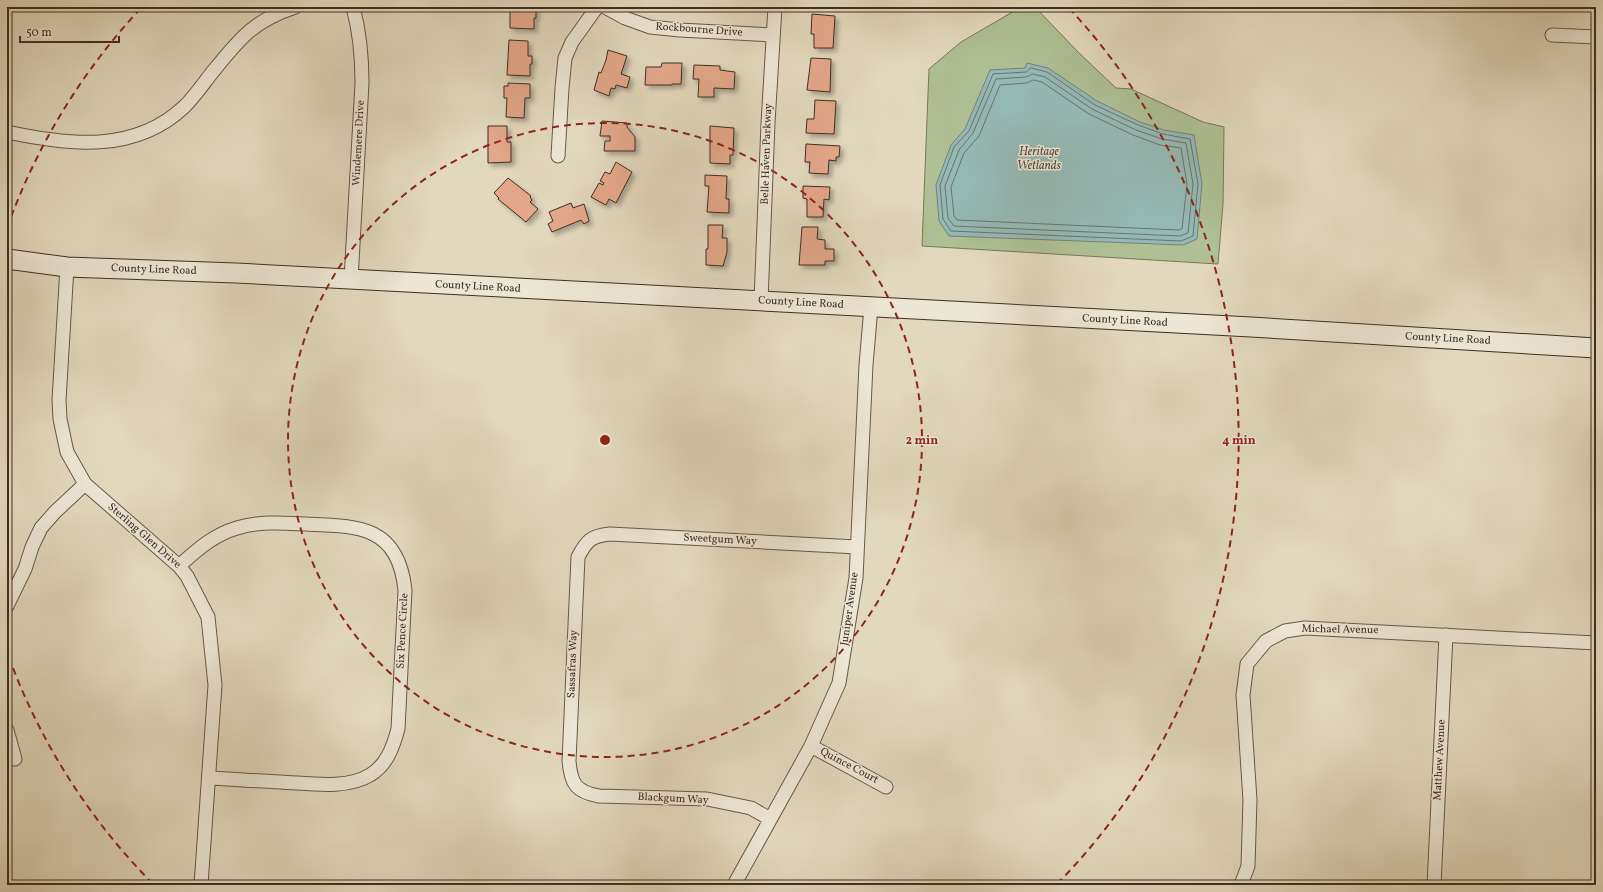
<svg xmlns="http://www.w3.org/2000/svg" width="1603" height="892" viewBox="0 0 1603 892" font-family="Vollkorn,serif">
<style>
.green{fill:#aec094;stroke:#77775b}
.water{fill:#95b9b5;stroke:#73817a}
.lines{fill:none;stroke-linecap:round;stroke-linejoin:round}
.shore{stroke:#6a746c;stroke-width:1}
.building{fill:#e3a789;stroke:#402e22;filter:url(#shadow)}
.minor-casing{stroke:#685849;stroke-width:15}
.secondary-casing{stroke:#402e22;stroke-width:21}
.minor{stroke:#ece6d4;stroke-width:13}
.secondary{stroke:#ece6d4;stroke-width:19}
.ring{fill:none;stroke:#8f2418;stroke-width:2;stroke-dasharray:7 5}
.labels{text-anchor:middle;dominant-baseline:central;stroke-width:3;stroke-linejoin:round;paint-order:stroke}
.street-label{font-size:11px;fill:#402e22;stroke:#ece6d4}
.water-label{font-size:12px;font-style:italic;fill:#514a3f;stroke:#ece6d4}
.centre{fill:#8f2418;stroke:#ece6d4;stroke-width:2}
.ring-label{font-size:12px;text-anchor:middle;font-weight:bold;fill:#8f2418;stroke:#ece6d4;stroke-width:3;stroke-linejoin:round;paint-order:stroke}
</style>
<defs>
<filter id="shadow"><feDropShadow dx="3.5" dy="3.5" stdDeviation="2" flood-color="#0004"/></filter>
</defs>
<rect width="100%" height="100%" fill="#e2d8bd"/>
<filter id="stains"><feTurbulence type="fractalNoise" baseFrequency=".005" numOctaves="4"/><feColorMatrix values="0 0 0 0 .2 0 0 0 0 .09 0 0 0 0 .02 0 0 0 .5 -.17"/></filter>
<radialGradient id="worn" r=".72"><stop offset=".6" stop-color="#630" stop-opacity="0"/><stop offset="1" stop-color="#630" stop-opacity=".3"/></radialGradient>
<path class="green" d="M 1021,7 L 1035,7 L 1079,53 L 1116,88 L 1131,89 L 1203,122 L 1224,127 L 1223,204 L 1218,264 L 922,246 L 929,69 L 961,42 Z"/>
<path class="water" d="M 1027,63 L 1048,68 L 1097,101 L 1140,122 L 1164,130 L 1194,135 L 1202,184 L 1197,239 L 1183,245 L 949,236 L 939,221 L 936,185 L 951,145 L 965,129 L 990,70 L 1025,68 Z"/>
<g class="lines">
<path class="shore" d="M 1031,68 L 1047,72 L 1095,105 L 1138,125 L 1163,134 L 1190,139 L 1198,184 L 1193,236 L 1181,241 L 951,231 L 943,219 L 940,185 L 954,147 L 969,131 L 993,74 L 1026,72 Z
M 1033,74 L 1045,77 L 1092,109 L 1136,130 L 1162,139 L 1186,143 L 1193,184 L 1188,233 L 1180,236 L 954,226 L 948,218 L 945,186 L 959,150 L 973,133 L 996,79 L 1026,77 Z
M 1034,80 L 1042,82 L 1089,114 L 1133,135 L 1160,145 L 1181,148 L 1187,184 L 1182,229 L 1179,230 L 957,220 L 954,216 L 951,187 L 964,153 L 979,136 L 1000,85 L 1026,83 Z"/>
</g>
<path class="building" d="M 510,7 L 536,7 L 536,18 L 534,18 L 534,29 L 510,28 Z
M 812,14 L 835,16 L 833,48 L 814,48 L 814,34 L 811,34 Z
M 509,40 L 528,41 L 528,56 L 532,56 L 532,64 L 530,64 L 530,76 L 507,75 Z
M 608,50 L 627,56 L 621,74 L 630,77 L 627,88 L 616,85 L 615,89 L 611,88 L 609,96 L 594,90 L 599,72 L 601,73 L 606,60 Z
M 811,58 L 831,59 L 830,92 L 807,90 Z
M 662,63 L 682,63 L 681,84 L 672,84 L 672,85 L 645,85 L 646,67 L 661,67 Z
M 694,65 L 720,66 L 720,70 L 735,72 L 734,89 L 714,88 L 714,97 L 698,97 L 699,79 L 693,79 Z
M 508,83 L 530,84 L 530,98 L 525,98 L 524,118 L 506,117 L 507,98 L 504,98 L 504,86 L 508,86 Z
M 815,100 L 836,101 L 834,134 L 806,133 L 807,119 L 814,119 Z
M 602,121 L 627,123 L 627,127 L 635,137 L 635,151 L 604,151 L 605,141 L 610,141 L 610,136 L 600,136 Z
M 488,126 L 507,126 L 507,142 L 511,142 L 511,162 L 488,163 Z
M 710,126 L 734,128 L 733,155 L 730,155 L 730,164 L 710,163 Z
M 806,144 L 840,146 L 839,157 L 836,157 L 836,161 L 829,160 L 828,174 L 809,173 L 810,162 L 805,162 Z
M 616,162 L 632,172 L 616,203 L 609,199 L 606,205 L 591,197 L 599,183 L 603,185 L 604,183 L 600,181 L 605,172 L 610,174 Z
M 705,175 L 727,176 L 726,199 L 729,199 L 729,213 L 707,212 L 709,186 L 705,186 Z
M 508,178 L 531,196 L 530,197 L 532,200 L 530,202 L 538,209 L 526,222 L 498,199 L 499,198 L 494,193 Z
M 803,186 L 830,187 L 829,200 L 824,199 L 823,217 L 807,217 L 807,199 L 803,198 Z
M 571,203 L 573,208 L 584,204 L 589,221 L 584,224 L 581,220 L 552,232 L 548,224 L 553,221 L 549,212 Z
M 708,225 L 723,225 L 722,238 L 727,238 L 727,252 L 723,266 L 706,265 L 706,249 L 708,249 Z
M 802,227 L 818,227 L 817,239 L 825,240 L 825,249 L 834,249 L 834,261 L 825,261 L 825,265 L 799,265 Z"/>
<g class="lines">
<g class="minor-casing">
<path id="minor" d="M 605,7 L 625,18 L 650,27 L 680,30 L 772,35
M 1552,35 L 1596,37
M 7,132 C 68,145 135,154 185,106 C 196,95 205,81 215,69 C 241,37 255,20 295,7
M 558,156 L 562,88 L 565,58 L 572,42 L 597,7
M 67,267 L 59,400 L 60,419 L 67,452 L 85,484 L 179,566 L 187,576 L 208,617 L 215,685 L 201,885
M 351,280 L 362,83 C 362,57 360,33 353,7
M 761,301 L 768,123 L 775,7
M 179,566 C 197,550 213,535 237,528 C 259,521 283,523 306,524 C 359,526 398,526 405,590 L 398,729 C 393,747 387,765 370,775 C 346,790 307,783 280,782 C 256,781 232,779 209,778
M 7,606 L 25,569 L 32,547 L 41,528 L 55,512 L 85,484
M 7,730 L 15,759
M 811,746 L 886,787
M 770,819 L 751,808 L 707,799 L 599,796 C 576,792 571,784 569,761 L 578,557 C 587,540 591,536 610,534 L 857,547
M 734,885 L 811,746 L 839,683 L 856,578 L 866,365 L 871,307
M 1241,885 L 1248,866 L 1250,800 L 1243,695 L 1247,664 L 1266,641 L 1285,631 L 1305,628 L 1596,643
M 1434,885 L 1446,635"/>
</g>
<g class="secondary-casing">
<path id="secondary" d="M 7,259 L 67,267 L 236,273 L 1251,327 L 1596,348"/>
</g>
<use href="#minor" class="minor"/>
<use href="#secondary" class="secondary"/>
</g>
<g class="ring">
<circle cx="605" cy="440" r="317"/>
<path d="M153 884A634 634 0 0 1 7 652M7 228A634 634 0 0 1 141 8M1069 8A634 634 0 0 1 1057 884"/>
</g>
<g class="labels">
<g class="street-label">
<text transform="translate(699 30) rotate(4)">Rockbourne Drive</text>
<text transform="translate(359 143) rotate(-87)">Windemere Drive</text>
<text transform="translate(767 154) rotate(-88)">Belle Haven Parkway</text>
<text transform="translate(154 270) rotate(2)">County Line Road</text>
<text transform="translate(478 287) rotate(3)">County Line Road</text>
<text transform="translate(801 303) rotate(3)">County Line Road</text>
<text transform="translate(1125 321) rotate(3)">County Line Road</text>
<text transform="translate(1448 339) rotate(3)">County Line Road</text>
<text transform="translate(144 536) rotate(41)">Sterling Glen Drive</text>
<text transform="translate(720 540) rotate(3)">Sweetgum Way</text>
<text transform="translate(850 609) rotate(-82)">Juniper Avenue</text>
<text transform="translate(1340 630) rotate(1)">Michael Avenue</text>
<text transform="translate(403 631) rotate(-87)">Six Pence Circle</text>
<text transform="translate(573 664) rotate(-88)">Sassafras Way</text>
<text transform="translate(1440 760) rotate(-87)">Matthew Avenue</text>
<text transform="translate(849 766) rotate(28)">Quince Court</text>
<text transform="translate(673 799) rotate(3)">Blackgum Way</text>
</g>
<g class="water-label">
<text x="1039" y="152">Heritage<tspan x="1039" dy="14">Wetlands</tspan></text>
</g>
</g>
<circle cx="605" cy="440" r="6" class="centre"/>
<g class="ring-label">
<text x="922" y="444">2 min</text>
<text x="1239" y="444">4 min</text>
</g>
<rect width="1603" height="892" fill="none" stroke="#e2d8bd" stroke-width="24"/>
<rect x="8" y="8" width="1587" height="876" fill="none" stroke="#402e22" stroke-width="2"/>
<rect x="12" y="12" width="1579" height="868" fill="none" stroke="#402e22"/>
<path d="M20 36v6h99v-6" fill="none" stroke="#402e22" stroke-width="2"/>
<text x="26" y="36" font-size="12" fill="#402e22" stroke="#ece6d4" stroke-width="3" paint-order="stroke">50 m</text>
<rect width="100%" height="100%" filter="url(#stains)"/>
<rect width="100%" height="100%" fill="url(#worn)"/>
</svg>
